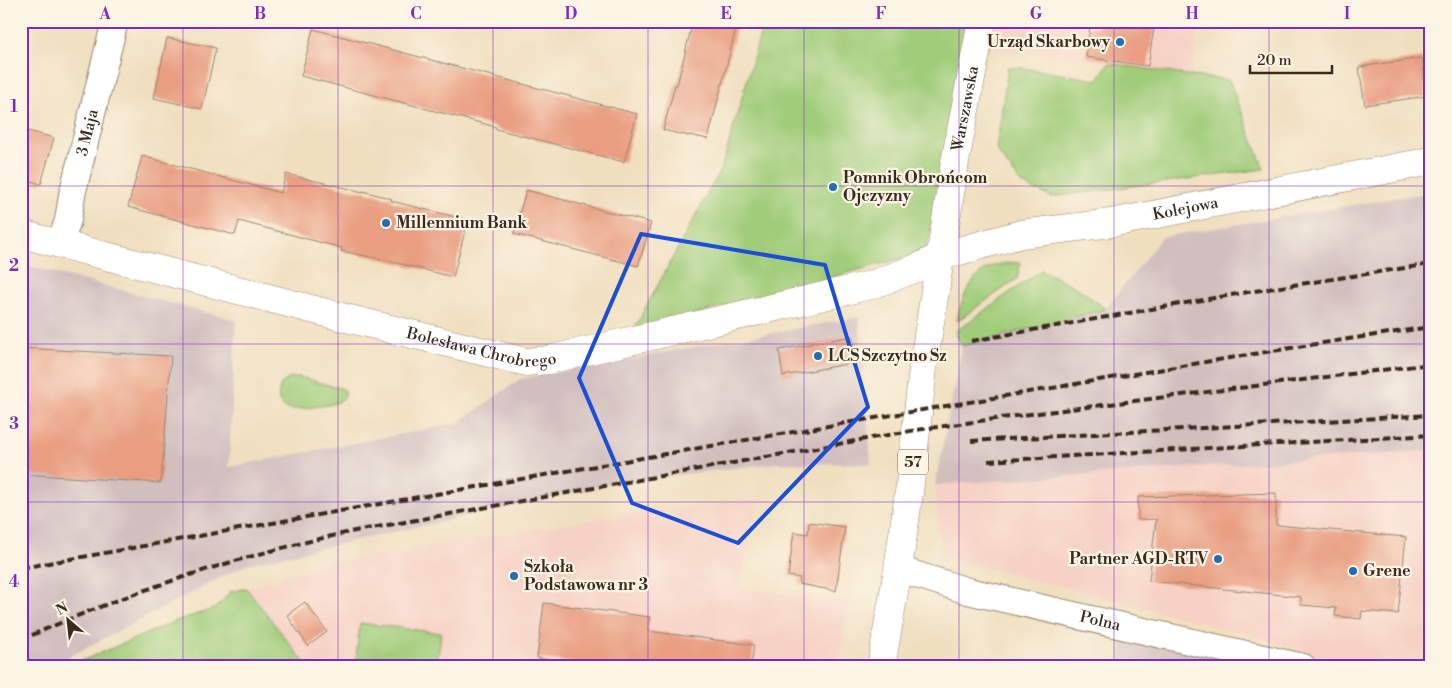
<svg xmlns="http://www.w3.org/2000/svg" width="1452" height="688" viewBox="0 0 1452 688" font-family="'Libre Bodoni',serif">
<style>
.built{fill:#f6d1c5}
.industrial{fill:#d1bfbf}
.green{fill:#a1cd7a;stroke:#6e7c4c}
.building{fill:#e99e81}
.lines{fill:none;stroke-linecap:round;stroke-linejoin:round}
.minor-casing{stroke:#96846e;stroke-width:28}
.tertiary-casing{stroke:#96846e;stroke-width:29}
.primary-casing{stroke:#96846e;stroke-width:29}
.minor{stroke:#fff;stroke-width:26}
.tertiary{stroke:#fff;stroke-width:28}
.primary{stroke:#fff;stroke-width:28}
.rail{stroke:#3b2a1e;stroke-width:4;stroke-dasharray:8 4;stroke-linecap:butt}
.marked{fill:none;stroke:#1d4ed8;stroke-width:4;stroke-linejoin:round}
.grid{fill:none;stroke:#7b2cbf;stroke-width:1;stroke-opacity:0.55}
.poi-dot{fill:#1f6fb2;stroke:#fcf5e5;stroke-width:2}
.labels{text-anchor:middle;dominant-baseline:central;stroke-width:4.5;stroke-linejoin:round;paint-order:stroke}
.shield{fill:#fcf5e5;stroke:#75675a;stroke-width:1}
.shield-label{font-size:15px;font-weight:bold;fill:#3b2a1e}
.poi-label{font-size:16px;font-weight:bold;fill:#3b2a1e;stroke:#fcf5e5;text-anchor:start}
.street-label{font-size:16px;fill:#3b2a1e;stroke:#fcf5e5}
.neatline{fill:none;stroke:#7b2cbf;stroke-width:2}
.grid-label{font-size:16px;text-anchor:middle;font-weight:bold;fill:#7b2cbf}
</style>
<rect width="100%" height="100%" fill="#fcf5e5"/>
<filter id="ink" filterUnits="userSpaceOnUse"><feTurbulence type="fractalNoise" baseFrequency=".02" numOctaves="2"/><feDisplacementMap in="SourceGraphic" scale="10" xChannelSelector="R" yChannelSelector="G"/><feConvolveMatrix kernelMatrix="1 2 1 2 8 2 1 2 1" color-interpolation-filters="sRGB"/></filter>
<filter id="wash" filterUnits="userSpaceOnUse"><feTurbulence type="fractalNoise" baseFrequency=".0096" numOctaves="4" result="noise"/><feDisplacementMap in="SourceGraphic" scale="20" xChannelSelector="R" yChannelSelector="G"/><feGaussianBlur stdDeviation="1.12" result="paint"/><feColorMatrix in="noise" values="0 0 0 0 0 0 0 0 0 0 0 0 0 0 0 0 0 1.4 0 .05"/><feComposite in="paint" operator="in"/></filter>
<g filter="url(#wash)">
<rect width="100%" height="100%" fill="#f0dfbf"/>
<path class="built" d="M 997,21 L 1198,21 L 1192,76 L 1109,63 L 1026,52 L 992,50 Z
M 1431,451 L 1431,667 L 1356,667 L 1232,630 L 941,556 L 935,485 Z
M 759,500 L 739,588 L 849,600 L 839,667 L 308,667 L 246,588 L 325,564 L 627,514 Z"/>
<path class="industrial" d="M 1431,192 L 1431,451 L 935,485 L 962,346 L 1106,309 L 1162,237 Z
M 21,264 L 236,320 L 229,467 L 458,423 L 520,379 L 859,317 L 871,464 L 776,463 L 627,481 L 247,564 L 49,667 L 21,667 Z
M 1124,627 L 1247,667 L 1119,667 Z"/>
<path class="green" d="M 764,21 L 964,21 L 977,51 L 925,252 L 633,331 L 722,167 Z
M 1109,63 L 1192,76 L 1229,80 L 1264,169 L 1051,197 L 1022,184 L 996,150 L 1008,67 L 1030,69 L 1097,80 Z
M 1021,262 L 1017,279 L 957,321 C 961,301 969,278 989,268 C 999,263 1011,263 1021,262 Z
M 1041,270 L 1079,289 L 1106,309 L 962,346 L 955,332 Z
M 299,377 L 340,388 L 345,390 L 345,396 C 338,406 324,405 313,407 C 292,411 271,412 281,384 L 290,378 Z
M 246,588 L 308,667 L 67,667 L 179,620 L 216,608 L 230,592 Z
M 360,623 L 441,633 L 438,658 L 509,667 L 355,667 Z"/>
<g id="blocks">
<path class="building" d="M 693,21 L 738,21 L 708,139 L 689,135 L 689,136 L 663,130 L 675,85 L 677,85 Z
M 1098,21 L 1155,21 L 1148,66 L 1086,57 L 1090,26 L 1097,27 Z
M 313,29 L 637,114 L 624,162 L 496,129 L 496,127 L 301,76 Z
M 167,38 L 216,48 L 202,109 L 154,98 Z
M 1422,58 L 1427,96 L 1365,105 L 1359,67 Z
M 21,129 L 54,138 L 41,184 L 21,178 Z
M 142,156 L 281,193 L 286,174 L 363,192 L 363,191 L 392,199 L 391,201 L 468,220 L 453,277 L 381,259 L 341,251 L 342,248 L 239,221 L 235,235 L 128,207 Z
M 526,190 L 651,223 L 638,266 L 514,234 Z
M 852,336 L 857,362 L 783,376 L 779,350 Z
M 21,348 L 171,356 L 161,483 L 21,474 Z
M 1276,493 L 1276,525 L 1406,537 L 1398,614 L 1362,611 L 1361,619 L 1335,616 L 1336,608 L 1301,605 L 1301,597 L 1149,581 L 1156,519 L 1138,520 L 1138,497 Z
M 809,522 L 845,527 L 836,591 L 799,584 L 800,578 L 788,576 L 794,532 L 808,534 Z
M 305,602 L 327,632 L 308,646 L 287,615 Z
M 544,603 L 650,617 L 648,631 L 754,645 L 751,667 L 606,667 L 537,658 Z"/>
</g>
</g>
<g filter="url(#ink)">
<use href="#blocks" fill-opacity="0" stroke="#96846e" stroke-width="1"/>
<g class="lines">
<g class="minor-casing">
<g id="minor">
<path id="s1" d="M 60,244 L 68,220 L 72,195 L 115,21"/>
<path id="s2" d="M 898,569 L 968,591 L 1303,667"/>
</g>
</g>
<g class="tertiary-casing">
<g id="tertiary">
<path id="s3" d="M 21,234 L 346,318 L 526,362 L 548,360 L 871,285 L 917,268 L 941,256 L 1021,234 L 1111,223 L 1431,161"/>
</g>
</g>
<g class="primary-casing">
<g id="primary">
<path id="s4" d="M 881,667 L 898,569 L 909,493 L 923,368 L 955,162 L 982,21"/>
</g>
</g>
<use href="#minor" class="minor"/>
<use href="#tertiary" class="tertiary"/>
<use href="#primary" class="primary"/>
<path class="rail" d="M 971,341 L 1248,292 L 1431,264
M 971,441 L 1431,415
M 988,461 L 1431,435
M 21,568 C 349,509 677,451 1005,396 C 1147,372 1288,347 1431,327
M 21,640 C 128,592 240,555 355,531 L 916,430 L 1030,414 L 1431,364"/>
</g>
</g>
<path class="marked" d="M 641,234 L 825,265 L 868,407 L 738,543 L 632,503 L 579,378 Z"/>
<path class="grid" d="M 183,21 L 183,667M 338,21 L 338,667M 493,21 L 493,667M 648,21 L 648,667M 804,21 L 804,667M 959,21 L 959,667M 1114,21 L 1114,667M 1269,21 L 1269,667M 21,186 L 1431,186M 21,344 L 1431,344M 21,502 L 1431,502"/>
<g class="poi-dot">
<circle cx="1120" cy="42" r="5"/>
<circle cx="833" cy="187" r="5"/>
<circle cx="386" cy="223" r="5"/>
<circle cx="818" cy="356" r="5"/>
<circle cx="1218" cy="559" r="5"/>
<circle cx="1353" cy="571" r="5"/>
<circle cx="514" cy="576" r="5"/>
</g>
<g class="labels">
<rect class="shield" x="898" y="449.5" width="30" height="25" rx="4"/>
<g class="shield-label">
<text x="913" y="462">57</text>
</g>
<g class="poi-label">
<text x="1110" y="42" text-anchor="end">Urząd Skarbowy</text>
<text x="843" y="178">Pomnik Obrońcom<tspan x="843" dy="18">Ojczyzny</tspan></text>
<text x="396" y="223">Millennium Bank</text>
<text x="828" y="356">LCS Szczytno Sz</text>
<text x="1208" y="559" text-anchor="end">Partner AGD-RTV</text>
<text x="524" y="567">Szkoła<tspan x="524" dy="18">Podstawowa nr 3</tspan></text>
<text x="1363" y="571">Grene</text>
</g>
<g class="street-label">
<text stroke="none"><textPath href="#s4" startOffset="565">Warszawska</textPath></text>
<text stroke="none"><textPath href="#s1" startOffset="115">3 Maja</textPath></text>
<text stroke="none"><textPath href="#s3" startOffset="1200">Kolejowa</textPath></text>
<text stroke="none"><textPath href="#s3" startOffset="475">Bolesława Chrobrego</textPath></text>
<text stroke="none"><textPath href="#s2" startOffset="209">Polna</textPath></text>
</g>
</g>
<rect width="1452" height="688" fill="none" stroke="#fcf5e5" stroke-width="55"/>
<g transform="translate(68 620) rotate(332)" stroke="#fcf5e5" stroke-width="4" paint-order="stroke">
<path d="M0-4L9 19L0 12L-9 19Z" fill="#3b2a1e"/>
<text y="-8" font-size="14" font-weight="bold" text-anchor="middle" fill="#3b2a1e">N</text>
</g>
<path d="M1250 65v8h82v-8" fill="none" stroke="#3b2a1e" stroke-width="2.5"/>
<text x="1257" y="65" font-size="15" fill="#3b2a1e" stroke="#fcf5e5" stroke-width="4" paint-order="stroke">20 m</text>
<rect x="28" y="28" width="1396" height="632" class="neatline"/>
<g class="grid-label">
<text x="105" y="19">A</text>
<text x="260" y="19">B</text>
<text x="416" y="19">C</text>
<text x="571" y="19">D</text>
<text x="726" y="19">E</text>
<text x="881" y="19">F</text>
<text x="1036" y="19">G</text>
<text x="1192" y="19">H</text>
<text x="1347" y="19">I</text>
<text x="14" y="112">1</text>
<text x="14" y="271">2</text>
<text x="14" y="429">3</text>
<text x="14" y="587">4</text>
</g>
</svg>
